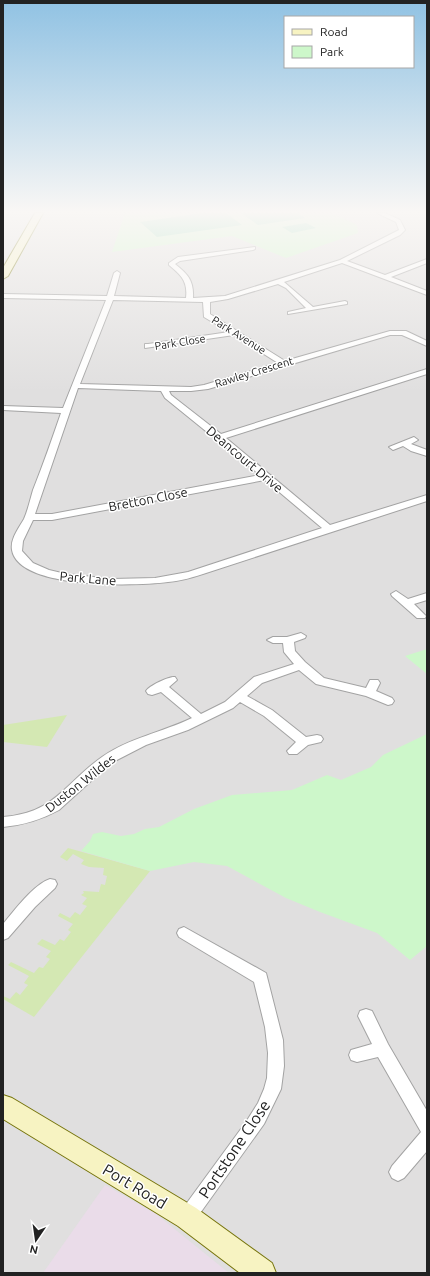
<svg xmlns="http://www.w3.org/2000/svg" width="430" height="1276" viewBox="0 0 430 1276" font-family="Ubuntu,sans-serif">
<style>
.residential{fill:#e0dfdf}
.industrial{fill:#eadce9}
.grass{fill:#d4e8b3}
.park{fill:#cdf7ca}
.pitch{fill:#8ddbb3}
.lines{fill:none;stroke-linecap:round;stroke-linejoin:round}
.street-casing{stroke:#a3a3a3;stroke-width:2}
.secondary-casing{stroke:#76740c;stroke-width:2}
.street{fill:#fff;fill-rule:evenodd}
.secondary{fill:#f7f3c2;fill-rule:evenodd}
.labels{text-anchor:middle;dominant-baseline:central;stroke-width:3;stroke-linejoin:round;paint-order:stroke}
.far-street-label{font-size:11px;fill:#222;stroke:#fff}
.street-label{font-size:13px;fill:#222;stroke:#fff}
.near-street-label{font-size:16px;fill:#222;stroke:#fff}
</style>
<rect width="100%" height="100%" fill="#f1eee9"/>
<path class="residential" d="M 3,213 L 427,214 L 427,1273 L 3,1273 Z"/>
<path class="industrial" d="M 105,1185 L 156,1214 L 229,1273 L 43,1273 Z"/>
<path class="grass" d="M 67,715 L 47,747 L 3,742 L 3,725 Z
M 68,848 L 150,871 L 34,1017 L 3,999 L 3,996 L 10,999 L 16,992 L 20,995 L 28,985 L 24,983 L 29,976 L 8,965 L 11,962 L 34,973 L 39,967 L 43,968 L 50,959 L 46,957 L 51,951 L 37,944 L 42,939 L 55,945 L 60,939 L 64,941 L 71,932 L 68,930 L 73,924 L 58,916 L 60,913 L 70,918 L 75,912 L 80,915 L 87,906 L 82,904 L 87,898 L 81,895 L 84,893 L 83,891 L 99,892 L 101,884 L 105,885 L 107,876 L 103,875 L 104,868 L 89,867 L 81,864 L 84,860 L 73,854 L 67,861 L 60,857 Z"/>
<path class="park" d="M 125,213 L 332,213 L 357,225 L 358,233 L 286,258 L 232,236 L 112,252 Z
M 427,649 L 427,674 L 405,656 Z
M 427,734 L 427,946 L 410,960 L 377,933 L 320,912 L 286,898 L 227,866 L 194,862 L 150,871 L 81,851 L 90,841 L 93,834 L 102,832 L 121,836 L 134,834 L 145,829 L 159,827 L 194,809 L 232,795 L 292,790 L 327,775 L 341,780 L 371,767 L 383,755 Z"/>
<path class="pitch" d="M 203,213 L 226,213 L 242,225 L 157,237 L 140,222 Z
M 241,213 L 297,213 L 305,218 L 258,225 Z
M 306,223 L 316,228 L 292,233 L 282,227 Z"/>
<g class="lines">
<g class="street-casing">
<path id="street" d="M 377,213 L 385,213 L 400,220 L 405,230 L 400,235 L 347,261 L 385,275 L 427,259 L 427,263 L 391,277 L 427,291 L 427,295 L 342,263 L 284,282 L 313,307 L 345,301 L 347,302 L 347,304 L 288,314 L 288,312 L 306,308 L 286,288 L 278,284 L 228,299 L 210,302 L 210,314 L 285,361 L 390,331 L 406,331 L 427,341 L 427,346 L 402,335 L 390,335 L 208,389 L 191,391 L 169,391 L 171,395 L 221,434 L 427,369 L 427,374 L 226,438 L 330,525 L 427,495 L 427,501 L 206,573 C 194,577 181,581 168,582 C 138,586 19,590 12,550 C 10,539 19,528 24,519 C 28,510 30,500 33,490 C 43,465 52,439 61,413 L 3,410 L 3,406 L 63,408 L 106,300 L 3,298 L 3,294 L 107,296 L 114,273 L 117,271 L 120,273 L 114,296 L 186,298 C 188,281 181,275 169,265 L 169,263 L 178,257 L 255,247 L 255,249 L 253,250 L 180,261 L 175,264 C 188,274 194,281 193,298 L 225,296 L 340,260 L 399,230 L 396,222 ZM 113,300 L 203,302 L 204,317 L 229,332 L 148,344 L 145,344 L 145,348 L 234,335 L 278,363 L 204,385 L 191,387 L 80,384 ZM 78,388 L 161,391 L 165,398 L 260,475 L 52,514 L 35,514 ZM 265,480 L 322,528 L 188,572 L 155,578 L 112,579 L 66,574 L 49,570 L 33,563 L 22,551 L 23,541 L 33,520 L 52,520 Z
M 414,437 L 418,440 L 411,444 L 427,450 L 427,456 L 411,451 L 403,446 L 393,450 L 389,447 Z
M 396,591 L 408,599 L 427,593 L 427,600 L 414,604 L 426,616 L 425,618 L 417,618 L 392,596 L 391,594 Z
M 301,633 L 306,636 L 305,638 L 294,642 L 295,651 L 305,662 L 324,678 L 366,688 L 370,680 L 378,680 L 380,683 L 376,691 L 392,698 L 394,701 L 392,704 L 388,705 L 366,696 L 316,684 L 299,670 L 262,683 L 247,696 L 272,710 L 306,737 L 317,735 L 321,736 L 323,739 L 321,742 L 308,745 L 297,754 L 289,754 L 287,751 L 296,742 L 264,716 L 240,702 L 233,708 L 188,730 L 146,745 L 111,763 L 59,810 C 41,820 23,825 3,827 L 3,817 C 55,813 64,784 102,757 C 129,738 163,732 192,718 L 161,692 L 152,695 L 148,694 L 146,691 C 149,686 169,676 175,677 L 177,680 L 169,687 L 201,714 L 225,702 L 254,677 L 294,664 L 284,652 L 283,643 L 273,643 L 267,640 L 273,637 L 287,637 Z
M 50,879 L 55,880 L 57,884 L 55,888 L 35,907 L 8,938 L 3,940 L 3,924 C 14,911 34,884 50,879 Z
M 184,927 L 266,973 L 283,1040 L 284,1066 L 281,1089 L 264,1124 L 193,1223 L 187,1226 L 181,1223 L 178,1217 L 181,1211 L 246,1122 L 258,1103 L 264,1089 L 267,1078 L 268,1053 L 265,1027 L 254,982 L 179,937 L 177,933 L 179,929 Z
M 366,1009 L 372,1011 L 388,1044 L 427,1111 L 427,1151 L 404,1178 L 398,1181 L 392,1178 L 389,1172 L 392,1166 L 421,1132 L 378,1057 L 357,1062 L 351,1060 L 349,1055 L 351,1050 L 372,1044 L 358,1016 L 360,1011 Z"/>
</g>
<g class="secondary-casing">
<path id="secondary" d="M 35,213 L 43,213 L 8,276 L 3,279 L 3,268 Z
M 3,1095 L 12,1098 L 196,1208 L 272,1263 L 276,1273 L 240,1273 L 178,1226 L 3,1119 Z"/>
</g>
<use href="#street" class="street"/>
<use href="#secondary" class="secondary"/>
</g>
<linearGradient id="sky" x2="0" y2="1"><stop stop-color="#90c2e3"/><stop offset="0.54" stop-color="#f9f7f5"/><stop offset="1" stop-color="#f9f7f5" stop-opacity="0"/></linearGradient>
<rect width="430" height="392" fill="url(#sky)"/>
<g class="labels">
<g class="far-street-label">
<text transform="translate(239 335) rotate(32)">Park Avenue</text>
<text transform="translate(180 342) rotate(-9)">Park Close</text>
<text transform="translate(254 372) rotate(-17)">Rawley Crescent</text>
</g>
<g class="street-label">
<text transform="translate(245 459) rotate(40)">Deancourt Drive</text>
<text transform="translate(148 499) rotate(-11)">Bretton Close</text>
<text transform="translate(88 578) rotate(5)">Park Lane</text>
<text transform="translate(80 783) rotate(-38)">Duston Wildes</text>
</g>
<g class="near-street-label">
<text transform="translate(234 1149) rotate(-56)">Portstone Close</text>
<text transform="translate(135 1186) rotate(31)">Port Road</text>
</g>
</g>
<rect width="430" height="1276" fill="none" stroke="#222222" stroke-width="8"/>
<rect x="284" y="16" width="130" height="52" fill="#ffffff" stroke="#a7a7a7"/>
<rect x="292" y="29" width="20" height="6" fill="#f7f3c2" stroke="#a7a7a7"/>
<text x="320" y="36" font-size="12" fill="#222222">Road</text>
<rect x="292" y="46" width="20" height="12" fill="#cdf7ca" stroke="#a7a7a7"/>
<text x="320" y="56" font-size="12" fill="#222222">Park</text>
<g transform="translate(36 1240) rotate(193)" stroke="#ffffff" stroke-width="3" paint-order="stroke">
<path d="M0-3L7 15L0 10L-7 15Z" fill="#222222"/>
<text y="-6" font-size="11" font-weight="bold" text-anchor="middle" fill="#222222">N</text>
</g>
</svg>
